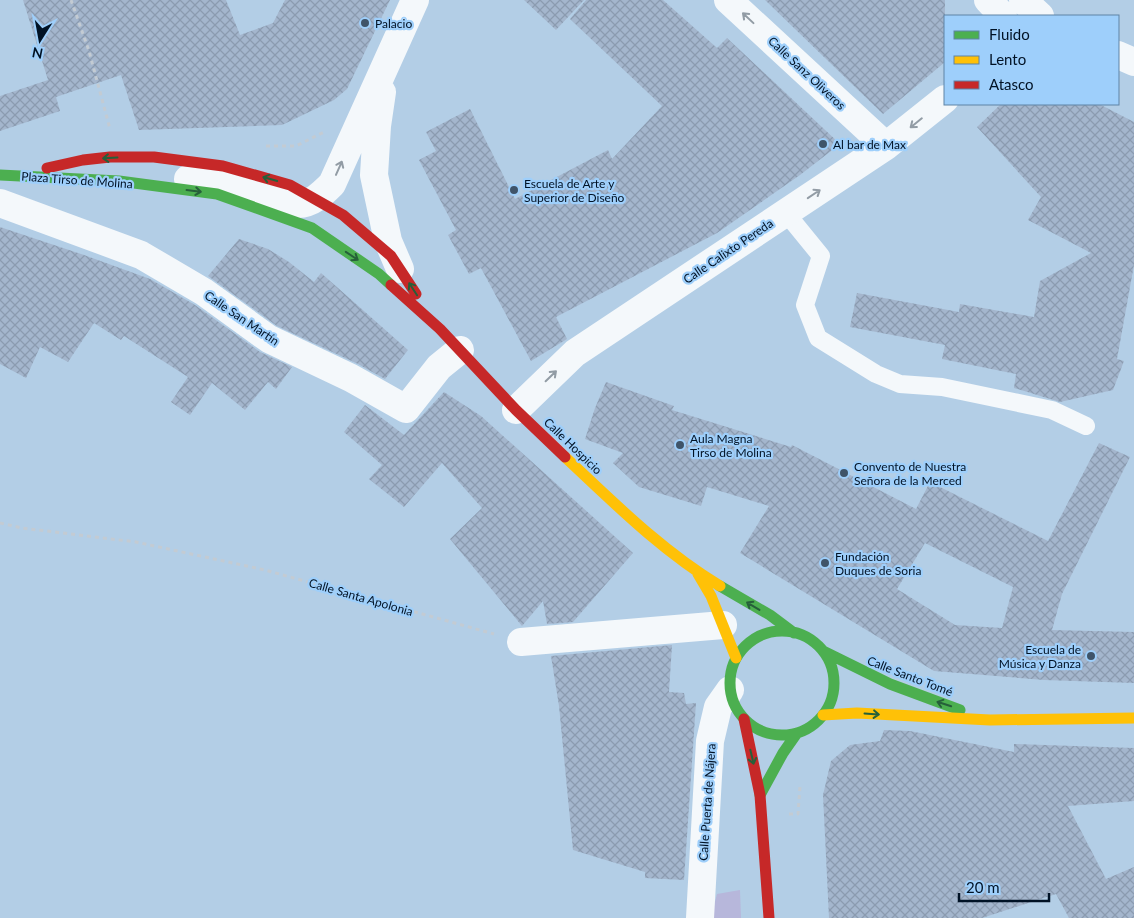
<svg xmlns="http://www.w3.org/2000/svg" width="1134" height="918" viewBox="0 0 1134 918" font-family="Lato,sans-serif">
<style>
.grass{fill:#b7b7db}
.building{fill:url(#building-cross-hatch);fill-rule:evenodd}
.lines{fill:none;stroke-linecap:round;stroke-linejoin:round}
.path{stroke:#c3cbd3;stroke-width:3;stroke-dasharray:4 4;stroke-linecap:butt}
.lane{stroke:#f4f8fb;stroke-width:18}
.street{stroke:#f4f8fb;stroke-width:28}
.fast{stroke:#4caf50;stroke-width:11}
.slow{stroke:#ffc107;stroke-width:11}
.jam{stroke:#c62828;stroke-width:11}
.oneway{stroke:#929ca5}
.oneway2{stroke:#26603a}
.poi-dot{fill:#3f5469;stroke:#9ecffb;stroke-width:2}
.labels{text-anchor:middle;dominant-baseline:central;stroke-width:4.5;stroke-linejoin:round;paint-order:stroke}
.poi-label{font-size:12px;fill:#001225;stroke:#9ecffb;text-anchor:start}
.street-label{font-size:12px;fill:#001225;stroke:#9ecffb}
</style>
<defs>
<pattern id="building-cross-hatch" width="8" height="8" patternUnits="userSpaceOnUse" patternTransform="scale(1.25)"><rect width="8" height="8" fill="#a4b6cd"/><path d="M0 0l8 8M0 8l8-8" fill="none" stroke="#8b9bb0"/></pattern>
</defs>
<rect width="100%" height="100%" fill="#b3cee6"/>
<path class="grass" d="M 740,890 L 741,918 L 711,918 L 717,894 Z"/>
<path class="building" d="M 23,0 L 226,0 L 240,35 L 273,23 L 285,0 L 390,0 L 347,89 L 334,100 L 282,125 L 139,130 L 121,75 L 56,97 L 60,111 L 0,131 L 0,96 L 48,80 Z
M 524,0 L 584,0 L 556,30 Z
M 586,0 L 663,0 L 717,48 L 727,38 L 840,144 L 800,175 L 717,233 L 556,317 L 567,339 L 531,361 L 481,268 L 469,274 L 448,235 L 456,230 L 419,160 L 436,151 L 426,132 L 470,109 L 515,199 L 608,150 L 612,159 L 662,106 L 570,19 Z
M 765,0 L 945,0 L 945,62 L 883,114 Z
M 1001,104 L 1099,104 L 1134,122 L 1134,265 L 1117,359 L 1124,361 L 1113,390 L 1060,402 L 1014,388 L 1016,374 L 942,359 L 945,345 L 850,327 L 857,293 L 959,312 L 960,304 L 1034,317 L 1040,281 L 1091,253 L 1028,220 L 1041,197 L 977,127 Z
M 0,227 L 84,255 L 150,279 L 195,305 L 260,352 L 292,367 L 276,389 L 268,382 L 245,410 L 212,383 L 190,415 L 171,402 L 188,377 L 124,336 L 121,340 L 94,323 L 68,362 L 40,347 L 26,378 L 0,364 Z
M 239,239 L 268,249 L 289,262 L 314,282 L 321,273 L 408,350 L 385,379 L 358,364 L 277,326 L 208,276 Z
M 606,382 L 674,406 L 672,410 L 791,447 L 792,445 L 916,509 L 930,482 L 1048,541 L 1099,443 L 1130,457 L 1062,594 L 1052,630 L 1134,632 L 1134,683 L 1044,680 L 934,671 L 740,553 L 769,506 L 707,487 L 701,506 L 639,487 L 613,463 L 623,453 L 585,439 L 595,408 ZM 925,543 L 1013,587 L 1002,628 L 955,625 L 897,589 Z
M 444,392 L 481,416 L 633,553 L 573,622 L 547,624 L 543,601 L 522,626 L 450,539 L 482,508 L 442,463 L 404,507 L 369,479 L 382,465 L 344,432 L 365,405 L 404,435 Z
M 672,645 L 669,692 L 684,693 L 686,704 L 696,703 L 684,880 L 645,878 L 645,872 L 573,850 L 559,706 L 551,656 Z
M 884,730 L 910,731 L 1014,752 L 1014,744 L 1134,748 L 1134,801 L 1068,806 L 1106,879 L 1134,867 L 1134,918 L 1069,918 L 1056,894 L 982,918 L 829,918 L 823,795 L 831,761 L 850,745 L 880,741 Z"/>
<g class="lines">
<path class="path" d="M 71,0 L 89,51 L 110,129
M 266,146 L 296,146 L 324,132
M 0,523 L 22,528 L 136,542 L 265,570 L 494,634
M 789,814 L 798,814 L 800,786"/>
<path class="lane" d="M 786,213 L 821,256 L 805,305 L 818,338 L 876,374 L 900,384 L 942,387 L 1052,410 L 1086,426"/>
<path class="street" d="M 728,0 L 886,146
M 988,0 L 1003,16
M 1023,0 L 1040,16
M 1118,55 L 1134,62
M 382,92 L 377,126 L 374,175 L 388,241 L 400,269
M 188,179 C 222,178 267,192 298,204 C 312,204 322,194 332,184 L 415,0
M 0,203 L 141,255 L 204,292 L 269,339 L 351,378 L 406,409 L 439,367 L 460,350
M 516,410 L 575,353 L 886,146 L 945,99
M 521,642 L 723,625
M 700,918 L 710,741 L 718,707 L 730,690"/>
<path class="fast" d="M 0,175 L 119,181 L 217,194 L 312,228 L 379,274 L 391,285
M 720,586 L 770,615 L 794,633
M730 683a52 52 0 1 1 104 0a52 52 0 1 1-104 0Z
M 823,651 L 890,684 L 960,710
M 760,795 L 783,753 L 797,733"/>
<path class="slow" d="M 565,457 C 614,503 662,551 720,586
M 698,574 L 711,596 L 736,658
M 823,715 L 857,713 L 990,720 L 1134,718"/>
<path class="jam" d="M 47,168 L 83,160 L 110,157 L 154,157 L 223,166 L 290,185 L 343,215 L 391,256 L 416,294
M 391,285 L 440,329 L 516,410 L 565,457
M 744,719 L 760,795 L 769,918"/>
</g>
<defs><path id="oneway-shaft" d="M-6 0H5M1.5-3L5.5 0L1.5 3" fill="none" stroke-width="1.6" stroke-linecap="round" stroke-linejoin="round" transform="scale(1.25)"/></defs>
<g class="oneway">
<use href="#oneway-shaft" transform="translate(748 18) rotate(-137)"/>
<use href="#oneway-shaft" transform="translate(916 123) rotate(141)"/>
<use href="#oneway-shaft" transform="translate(339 168) rotate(-66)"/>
<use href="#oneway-shaft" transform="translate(814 194) rotate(-34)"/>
<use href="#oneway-shaft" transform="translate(551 376) rotate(-44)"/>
</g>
<g class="oneway2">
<use href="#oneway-shaft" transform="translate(110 158) rotate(177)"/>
<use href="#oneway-shaft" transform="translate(270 179) rotate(-164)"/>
<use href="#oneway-shaft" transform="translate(194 191) rotate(7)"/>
<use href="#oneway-shaft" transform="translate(352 256) rotate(34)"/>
<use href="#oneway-shaft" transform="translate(413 289) rotate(-123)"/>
<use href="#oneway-shaft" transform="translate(753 606) rotate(-149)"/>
<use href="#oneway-shaft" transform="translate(944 704) rotate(-162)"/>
<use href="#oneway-shaft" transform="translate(872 714) rotate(4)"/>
<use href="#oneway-shaft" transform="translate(752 757) rotate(77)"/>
</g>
<g class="poi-dot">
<circle cx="365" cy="23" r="5"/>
<circle cx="823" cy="144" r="5"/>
<circle cx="514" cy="190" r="5"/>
<circle cx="680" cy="445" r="5"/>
<circle cx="844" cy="473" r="5"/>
<circle cx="825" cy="563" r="5"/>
<circle cx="1091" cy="656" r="5"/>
</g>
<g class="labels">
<g class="poi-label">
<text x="375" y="23">Palacio</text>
<text x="833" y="144">Al bar de Max</text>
<text x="524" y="183">Escuela de Arte y<tspan x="524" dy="14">Superior de Diseño</tspan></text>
<text x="690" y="438">Aula Magna<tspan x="690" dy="14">Tirso de Molina</tspan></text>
<text x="854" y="466">Convento de Nuestra<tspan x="854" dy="14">Señora de la Merced</tspan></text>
<text x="835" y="556">Fundación<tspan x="835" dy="14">Duques de Soria</tspan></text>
<text x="1081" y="649" text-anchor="end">Escuela de<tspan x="1081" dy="14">Música y Danza</tspan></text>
</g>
<g class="street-label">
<text transform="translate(807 73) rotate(43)">Calle Sanz Oliveros</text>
<text transform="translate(77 180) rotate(4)">Plaza Tirso de Molina</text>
<text transform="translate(728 251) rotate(-34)">Calle Calixto Pereda</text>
<text transform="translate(242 318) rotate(34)">Calle San Martín</text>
<text transform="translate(573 446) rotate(44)">Calle Hospicio</text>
<text transform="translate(361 597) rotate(16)">Calle Santa Apolonia</text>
<text transform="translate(910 676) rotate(21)">Calle Santo Tomé</text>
<text transform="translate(707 802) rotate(-86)">Calle Puerta de Nájera</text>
</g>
</g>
<rect x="944" y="15" width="175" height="90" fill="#9ecffb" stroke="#5f83a5"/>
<rect x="954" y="31" width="25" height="8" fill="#4caf50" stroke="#5f83a5"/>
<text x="989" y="40" font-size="15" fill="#001225">Fluido</text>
<rect x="954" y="56" width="25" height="8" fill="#ffc107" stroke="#5f83a5"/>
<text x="989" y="65" font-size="15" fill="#001225">Lento</text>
<rect x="954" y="81" width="25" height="8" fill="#c62828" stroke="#5f83a5"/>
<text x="989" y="90" font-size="15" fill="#001225">Atasco</text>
<g transform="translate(40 40) rotate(191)" stroke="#9ecffb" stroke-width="4" paint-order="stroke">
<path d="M0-4L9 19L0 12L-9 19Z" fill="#001225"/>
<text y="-8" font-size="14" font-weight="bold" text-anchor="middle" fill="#001225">N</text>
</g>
<path d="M959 893v8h90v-8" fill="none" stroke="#001225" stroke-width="2.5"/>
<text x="966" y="893" font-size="15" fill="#001225" stroke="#9ecffb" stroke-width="4" paint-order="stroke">20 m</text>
</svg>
